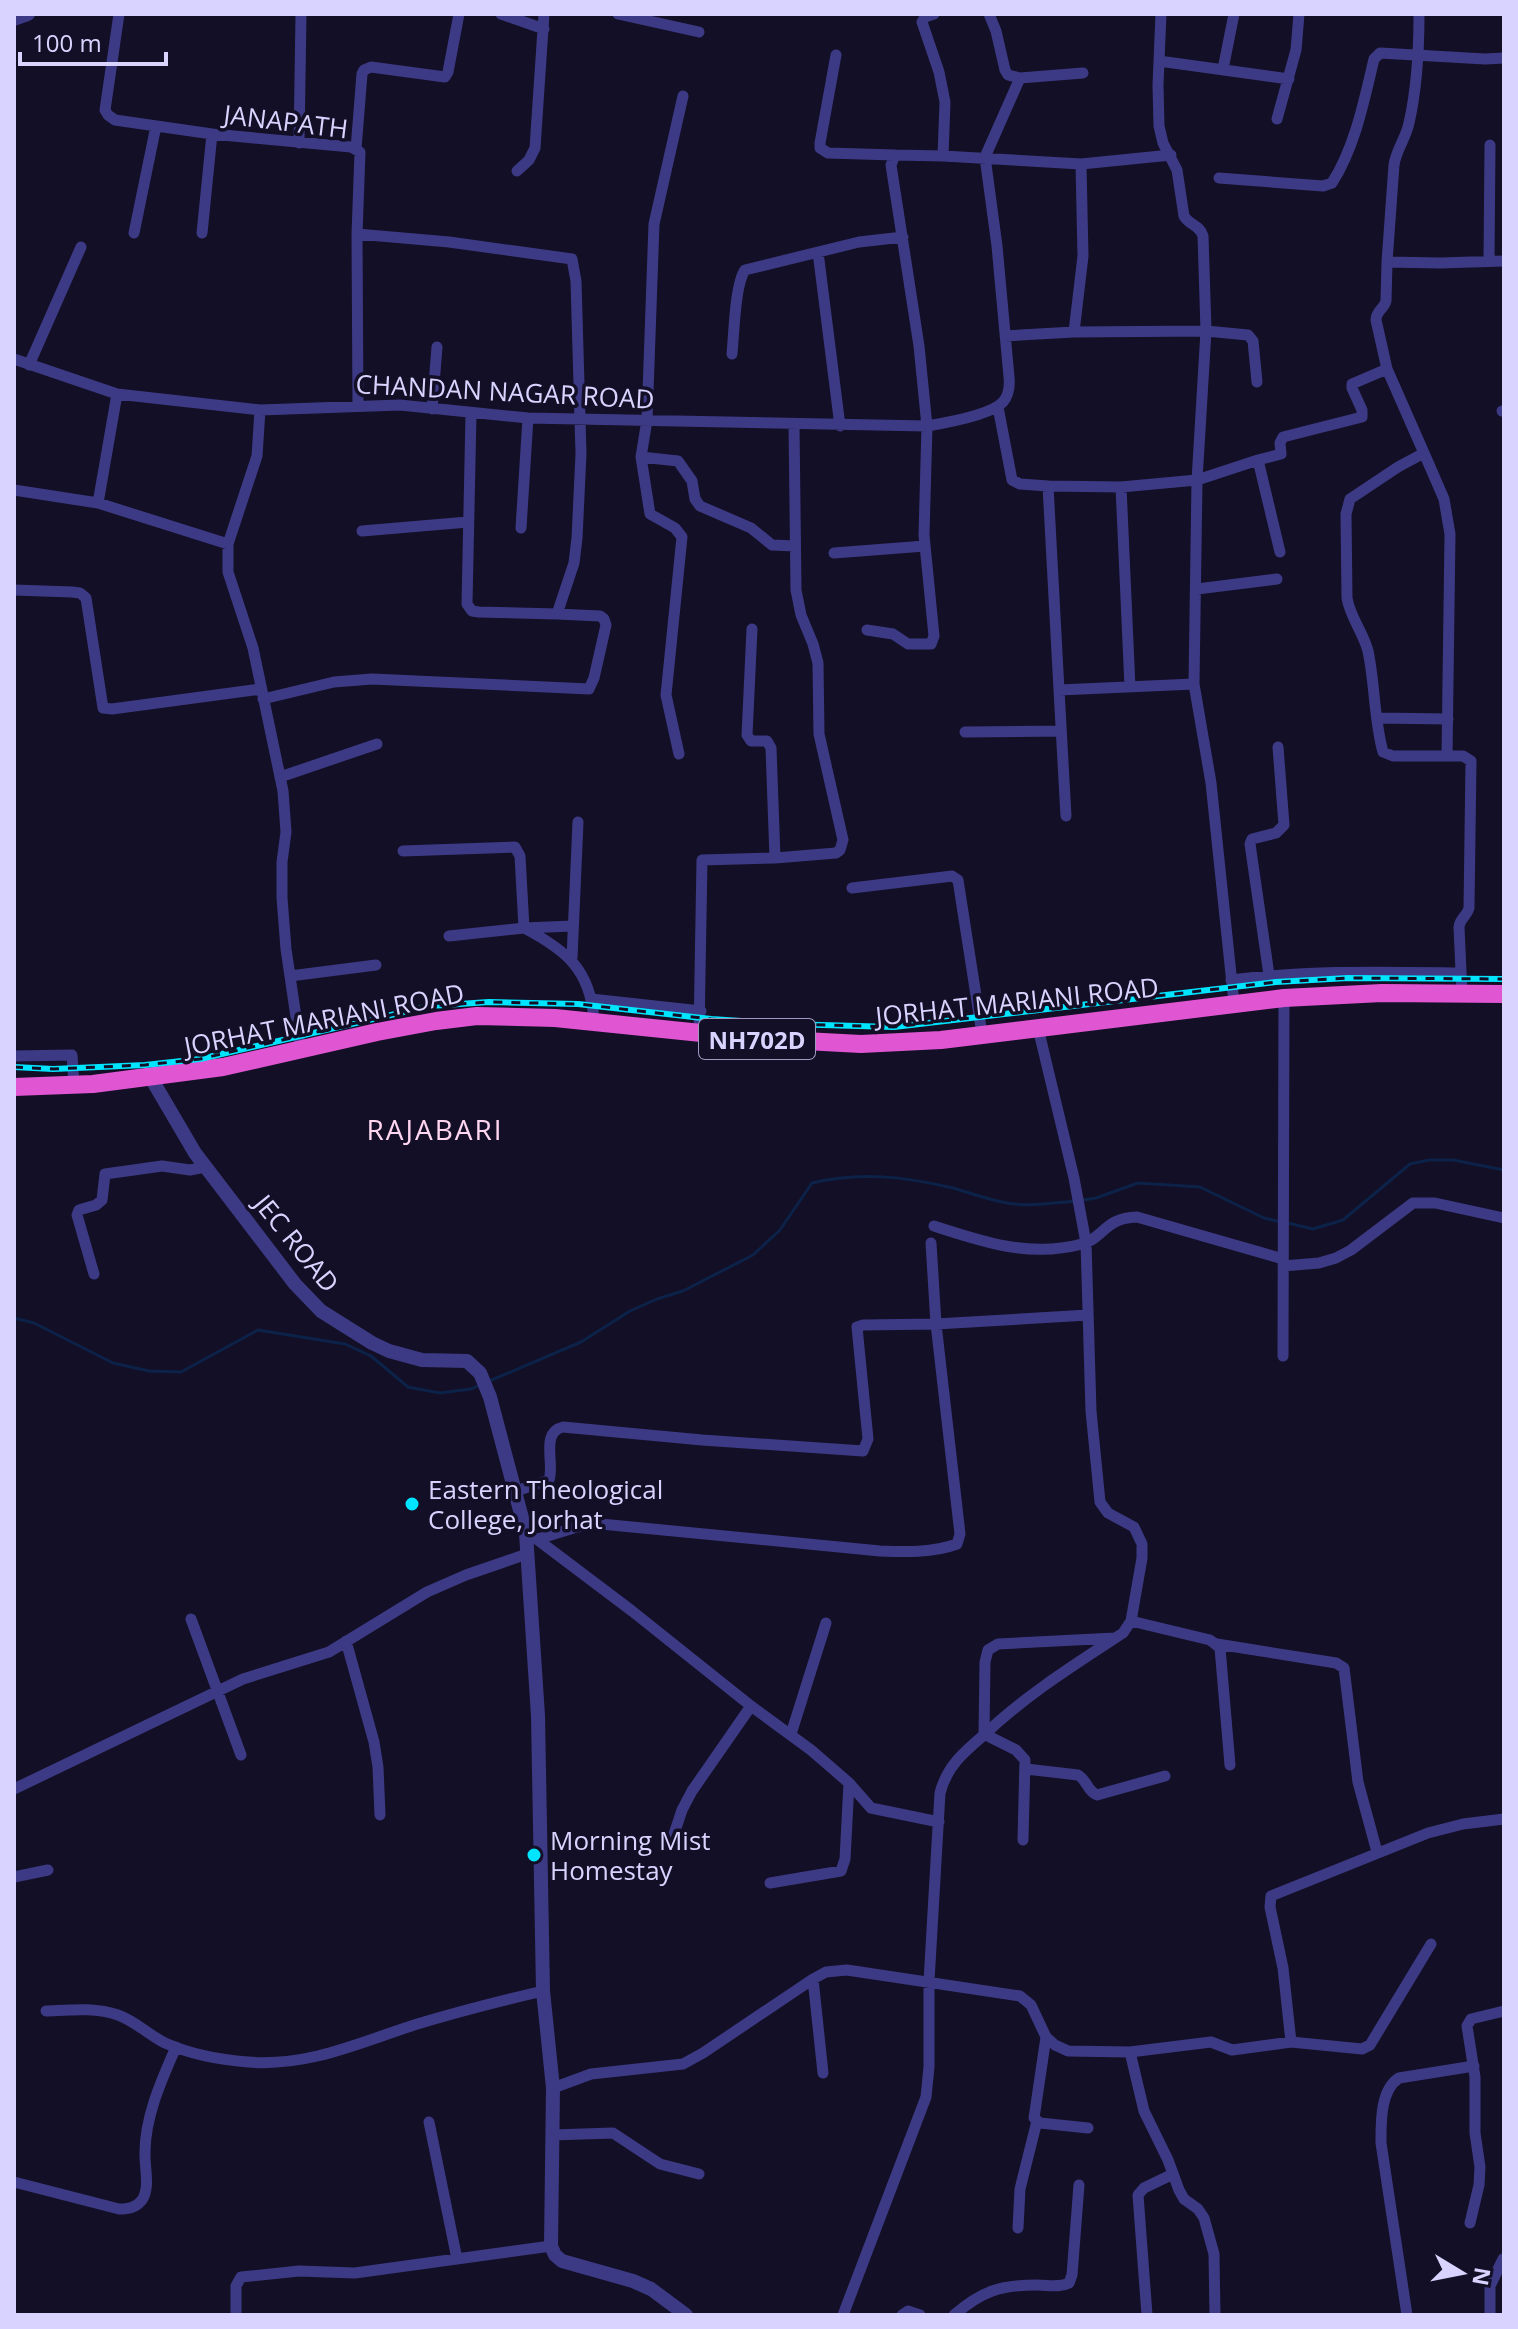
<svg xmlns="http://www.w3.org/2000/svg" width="1518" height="2329" viewBox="0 0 1518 2329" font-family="'Open Sans',sans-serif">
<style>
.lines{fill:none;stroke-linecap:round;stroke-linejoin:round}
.stream{stroke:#0c2248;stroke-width:3}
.minor{stroke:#3d3a85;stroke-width:11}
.tertiary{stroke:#3d3a85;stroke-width:14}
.trunk{stroke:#e055d1;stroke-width:18}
.rail-casing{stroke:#00e5ff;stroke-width:6}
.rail{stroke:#130f26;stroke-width:3;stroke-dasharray:9;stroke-linecap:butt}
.poi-dot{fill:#00e5ff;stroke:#130f26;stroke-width:3}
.labels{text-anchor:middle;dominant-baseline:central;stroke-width:7;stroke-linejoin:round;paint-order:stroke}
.shield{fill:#130f26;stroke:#9e99be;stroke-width:2}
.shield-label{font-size:24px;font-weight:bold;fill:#d9d4ff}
.street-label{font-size:26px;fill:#d9d4ff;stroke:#130f26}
.poi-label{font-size:26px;fill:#d9d4ff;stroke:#130f26;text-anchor:start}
.neighbourhood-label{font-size:28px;letter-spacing:2px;fill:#ffd6f0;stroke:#130f26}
</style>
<rect width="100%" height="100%" fill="#130f26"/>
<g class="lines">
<path class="stream" d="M 1083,1200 L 1096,1198 L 1138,1183 L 1200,1187 L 1264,1218 L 1281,1222
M 1288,1223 L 1313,1229 L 1343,1220 L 1410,1164 L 1429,1160 L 1453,1160 L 1504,1170
M 14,1318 L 34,1323 L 113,1363 L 149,1371 L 181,1372 L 258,1330 L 345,1344 L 371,1356 L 408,1387 L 440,1393 L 471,1389 L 480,1385
M 487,1382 L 581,1342 L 630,1311 L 657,1299 L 683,1291 L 753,1255 L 780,1230 L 812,1183 C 860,1171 906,1177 953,1188 C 971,1193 989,1200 1007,1203 C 1030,1207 1053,1203 1076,1201"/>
<path class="minor" d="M 119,14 L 105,110 L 108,115 L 115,120 L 212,134 L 351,147 L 360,152 L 357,234 L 358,405
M 501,14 L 544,29
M 618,14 L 699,32
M 989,14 L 996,31 L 1005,70 L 1008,75 L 1020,78 L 1083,73
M 1161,14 L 1158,85 L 1159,126 L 1163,143 L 1177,170 L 1184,216 C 1189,225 1200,225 1203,236 L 1206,331 L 1197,480 L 1194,684 L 1211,783 L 1234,1003
M 1419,14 C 1419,50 1417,88 1409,123 C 1406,138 1396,150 1394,165 L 1387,262 L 1386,301 C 1384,309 1376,311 1376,320 L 1387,369 L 1424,453 L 1398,467 L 1350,499 L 1346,514 L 1347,598 C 1350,617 1363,632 1368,651 C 1375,684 1374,720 1383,752 L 1393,756 L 1463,756 L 1471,761 L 1469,908 C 1467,916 1460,918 1459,927 L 1462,994
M 836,55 L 820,143 L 820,148 L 828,153 L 895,155
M 1159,61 L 1289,79
M 1223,69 L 1234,14
M 1277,119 L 1296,50 L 1299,14
M 299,143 L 301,14
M 356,149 L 362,74 L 364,70 L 371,67 L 445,77 L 448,72 L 459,14
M 943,156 L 1081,164 L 1171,155
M 517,171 L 529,160 L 535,148 L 544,14
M 1219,178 L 1323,186 L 1332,183 C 1355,147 1364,101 1374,59 L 1380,53 L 1485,59 L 1504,58
M 134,233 L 156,126
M 202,233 L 212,134
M 357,234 L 449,242 L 572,259 L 576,281 L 581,454 L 577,538 L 574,563 L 557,614 L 479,612 L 472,611 L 467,604 L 471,414
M 818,252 L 840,426
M 1489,261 L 1490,145
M 1387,262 L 1440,263 L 1504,261
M 1074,332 L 1083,256 L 1081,164
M 1005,336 L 1074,332 L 1206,331 L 1248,335 L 1253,341 L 1257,382
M 732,354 C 734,334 735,284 745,270 L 859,242 L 903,237
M 14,359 L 117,394 L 260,410
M 29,365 L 81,247
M 998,407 L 1012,480 L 1020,484 L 1048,486 L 1059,690 L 1194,684
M 432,409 L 437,347
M 1502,411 L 1504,411
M 1424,453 L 1444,499 L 1450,534 L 1447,756
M 641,457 L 678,461 L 692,481 L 695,499 L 700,506 L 751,528 L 772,545 L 795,546
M 1048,486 L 1121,487 L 1197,480 L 1258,460
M 1121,487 L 1130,687
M 14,490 L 98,503 L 228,544
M 98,503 L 117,394
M 521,528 L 528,418
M 362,531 L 468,522
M 1280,552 L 1258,460 L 1281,454 L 1280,443 L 1283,437 L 1362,417 L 1362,410 L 1352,388 L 1352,384 L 1387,369
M 834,553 L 925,546
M 1197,589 L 1277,579
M 14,590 L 72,592 L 80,593 L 86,598 L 103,708 L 112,709 L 261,689
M 867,630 L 893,634 L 908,644 L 931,644 L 934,636 L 924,535 L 927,426 C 945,423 991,415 1003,402 C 1009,395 1010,387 1009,377 L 997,246 L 985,157 L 1020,78
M 1059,690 L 1066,816
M 263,699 L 334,682 L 372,679 L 589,689 L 594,678 L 606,625 L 604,619 L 600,616 L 557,614
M 1378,718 L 1448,719
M 965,732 L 1061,731
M 679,754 L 666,695 L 682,537 L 675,528 L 650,514 L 641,457 L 647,420 L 654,224 L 683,96
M 280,777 L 377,744
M 403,851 L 515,847 L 520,856 L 524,928 C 566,950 591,970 594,1021
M 775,858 L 836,853 L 840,850 L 843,840 L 819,734 L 818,663 L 813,644 L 801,615 L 796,590 L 794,424
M 852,888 L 944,877 L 952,876 L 958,880 L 982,1034
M 449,936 L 524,928 L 573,926
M 572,958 L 578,822
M 1269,975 L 1250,844 L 1252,839 L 1276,833 L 1284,825 L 1278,747
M 290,976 L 376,965
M 1231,980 C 1308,970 1383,972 1461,973
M 591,999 L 701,1011
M 699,1033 L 702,860 L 775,858 L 771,748 L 767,741 L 751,741 L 747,735 L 752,629
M 301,1051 L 286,949 L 282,898 L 282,862 L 286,832 L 283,791 L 253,648 L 228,572 L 228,544 L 257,456 L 260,410 L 400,405 L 528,418 L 927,426 L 919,346 L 891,165 L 895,155 L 943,156 L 945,102 L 939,72 L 922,22 L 925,17 L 934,14
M 14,1056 L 72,1055 L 74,1085
M 934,1226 C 983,1242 1030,1258 1082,1244 C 1104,1238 1104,1218 1137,1217 L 1283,1259
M 1283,1266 L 1319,1263 L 1336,1258 L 1351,1250 L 1413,1203 L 1435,1203 L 1504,1218
M 94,1274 L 77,1215 L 79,1210 L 96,1205 L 102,1200 L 105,1174 L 162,1166 L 190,1170 L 205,1167
M 1283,1356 L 1284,998
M 516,1491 L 549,1480 C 555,1464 540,1432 563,1427 L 702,1440 L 863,1451 L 868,1439 L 857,1327 L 863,1325 L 936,1324 L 1088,1315
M 534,1537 L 632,1611 L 751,1706 L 811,1750 L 849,1783 L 871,1808 L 939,1822
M 538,1539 L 577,1527 L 601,1524 L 880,1551 C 904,1552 933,1553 957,1544 L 960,1534 L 936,1324 L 931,1243
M 191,1619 L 241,1755
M 1131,1621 L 1210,1640 L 1220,1648 L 1230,1765
M 346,1641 L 374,1742 L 378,1767 L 380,1815
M 1217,1644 L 1336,1663 L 1344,1668 L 1358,1782 L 1377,1852
M 791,1734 L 826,1623
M 1026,1769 L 1078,1775 C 1087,1780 1087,1791 1097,1795 L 1165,1776
M 14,1789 L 243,1679 L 329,1652 L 427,1592 L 466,1575 L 527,1554
M 1023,1840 L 1025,1760 L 1016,1750 L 984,1734 L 985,1662 L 988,1650 L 998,1644 L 1115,1638
M 670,1846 L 682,1810 L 692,1791 L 751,1706
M 14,1877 L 48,1870
M 770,1883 L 841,1871 L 845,1859 L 849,1783
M 813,1979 L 823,2073
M 46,2011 C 70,2010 95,2007 118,2015 C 135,2021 149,2035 165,2043 C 190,2054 222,2060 248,2062 C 307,2067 359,2043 414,2025 C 457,2012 500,2001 543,1991
M 1046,2037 L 1034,2118 L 1040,2123 L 1088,2128
M 1291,2042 L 1283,1968 L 1270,1907 L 1271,1896 L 1428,1833 L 1463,1824 L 1504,1819
M 1130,2052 L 1144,2111 L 1168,2160 L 1179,2190 L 1184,2199 L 1198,2209 L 1204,2218 L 1214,2254 L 1215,2315
M 553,2088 L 591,2074 L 683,2064 L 703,2053 L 813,1979 L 826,1972 L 847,1970 L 1020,1996 L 1031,2005 L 1046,2037 L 1055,2045 L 1068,2051 L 1130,2052 L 1211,2042 L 1232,2050 L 1291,2042 L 1362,2049 L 1370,2045 L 1431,1944
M 429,2122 L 457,2259
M 552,2135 L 613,2133 L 660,2164 L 699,2174
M 14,2182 L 119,2209 C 128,2209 136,2208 142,2200 C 150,2188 145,2170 145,2156 C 144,2119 161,2081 176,2047
M 1470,2223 L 1479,2185 L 1480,2167 L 1475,2133 L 1475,2077 L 1467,2026 L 1471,2019 L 1504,2011
M 1018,2228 L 1020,2189 L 1037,2121
M 236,2315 L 236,2286 L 241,2277 L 299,2271 L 355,2273 L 551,2246
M 843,2315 L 926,2097 L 929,2067 L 929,1981 L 940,1793 C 947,1766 964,1752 984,1735 C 1026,1695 1074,1665 1123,1633 L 1131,1621 L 1142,1558 L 1142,1544 L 1134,1527 L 1108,1513 L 1100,1502 L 1091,1411 L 1086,1243 L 1074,1178 L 1038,1028
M 902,2315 L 908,2311 L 920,2315
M 954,2315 C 982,2291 1000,2285 1037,2285 C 1048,2285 1059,2288 1069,2283 L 1072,2275 L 1079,2185
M 1147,2315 L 1138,2195 L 1144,2188 L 1173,2174
M 1407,2315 L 1381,2143 C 1381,2123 1380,2090 1399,2078 L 1474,2066
M 1490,2315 L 1490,2286 L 1503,2259"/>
<path class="tertiary" d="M 14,19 L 28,14
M 151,1078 L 195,1153 L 295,1284 L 321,1311 L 372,1343 L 389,1351 L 422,1360 L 467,1361 L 480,1373 L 490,1397 L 526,1533 L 538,1716 L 543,1991 L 553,2088 L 551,2246 L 555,2255 L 562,2261 L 633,2281 L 651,2289 L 686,2315"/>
<path class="trunk" d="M 14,1087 L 93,1084 L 223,1067 L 377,1032 L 436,1021 L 477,1016 L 555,1018 L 750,1038 L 861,1044 L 941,1040 L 1284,998 L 1382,993 L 1504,994"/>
<g class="rail-casing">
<path id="rail" d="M 14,1067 L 53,1069 L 145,1065 L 200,1059 L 430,1006 L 489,1002 L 578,1004 L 711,1019 L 786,1024 L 894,1027 L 1276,982 L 1348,978 L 1504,979"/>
</g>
<use href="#rail" class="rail"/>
</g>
<g class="poi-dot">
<circle cx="412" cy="1504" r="8"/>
<circle cx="534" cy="1855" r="8"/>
</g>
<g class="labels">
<rect class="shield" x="699" y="1019" width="116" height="40" rx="6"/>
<g class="shield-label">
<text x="757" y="1039">NH702D</text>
</g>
<g class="street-label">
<text transform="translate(286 121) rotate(7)">JANAPATH</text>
<text transform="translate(505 391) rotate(3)">CHANDAN NAGAR ROAD</text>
<text transform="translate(1017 1001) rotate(-6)">JORHAT MARIANI ROAD</text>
<text transform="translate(324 1019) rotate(-11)">JORHAT MARIANI ROAD</text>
<text transform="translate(297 1243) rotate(51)">JEC ROAD</text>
</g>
<g class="poi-label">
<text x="428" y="1489">Eastern Theological<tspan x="428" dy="30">College, Jorhat</tspan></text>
<text x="550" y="1840">Morning Mist<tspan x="550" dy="30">Homestay</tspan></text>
</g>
<g class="neighbourhood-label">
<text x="435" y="1129">RAJABARI</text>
</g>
</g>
<rect width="1518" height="2329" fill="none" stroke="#d9d4ff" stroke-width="32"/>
<g transform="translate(1462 2273) rotate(100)" stroke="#130f26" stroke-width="6" paint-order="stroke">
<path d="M0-6L14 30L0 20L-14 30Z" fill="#d9d4ff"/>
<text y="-12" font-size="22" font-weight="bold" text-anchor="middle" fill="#d9d4ff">N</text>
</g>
<path d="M20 52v12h146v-12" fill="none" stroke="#d9d4ff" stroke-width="4"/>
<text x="32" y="52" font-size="24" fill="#d9d4ff" stroke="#130f26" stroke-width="6" paint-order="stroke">100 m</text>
</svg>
